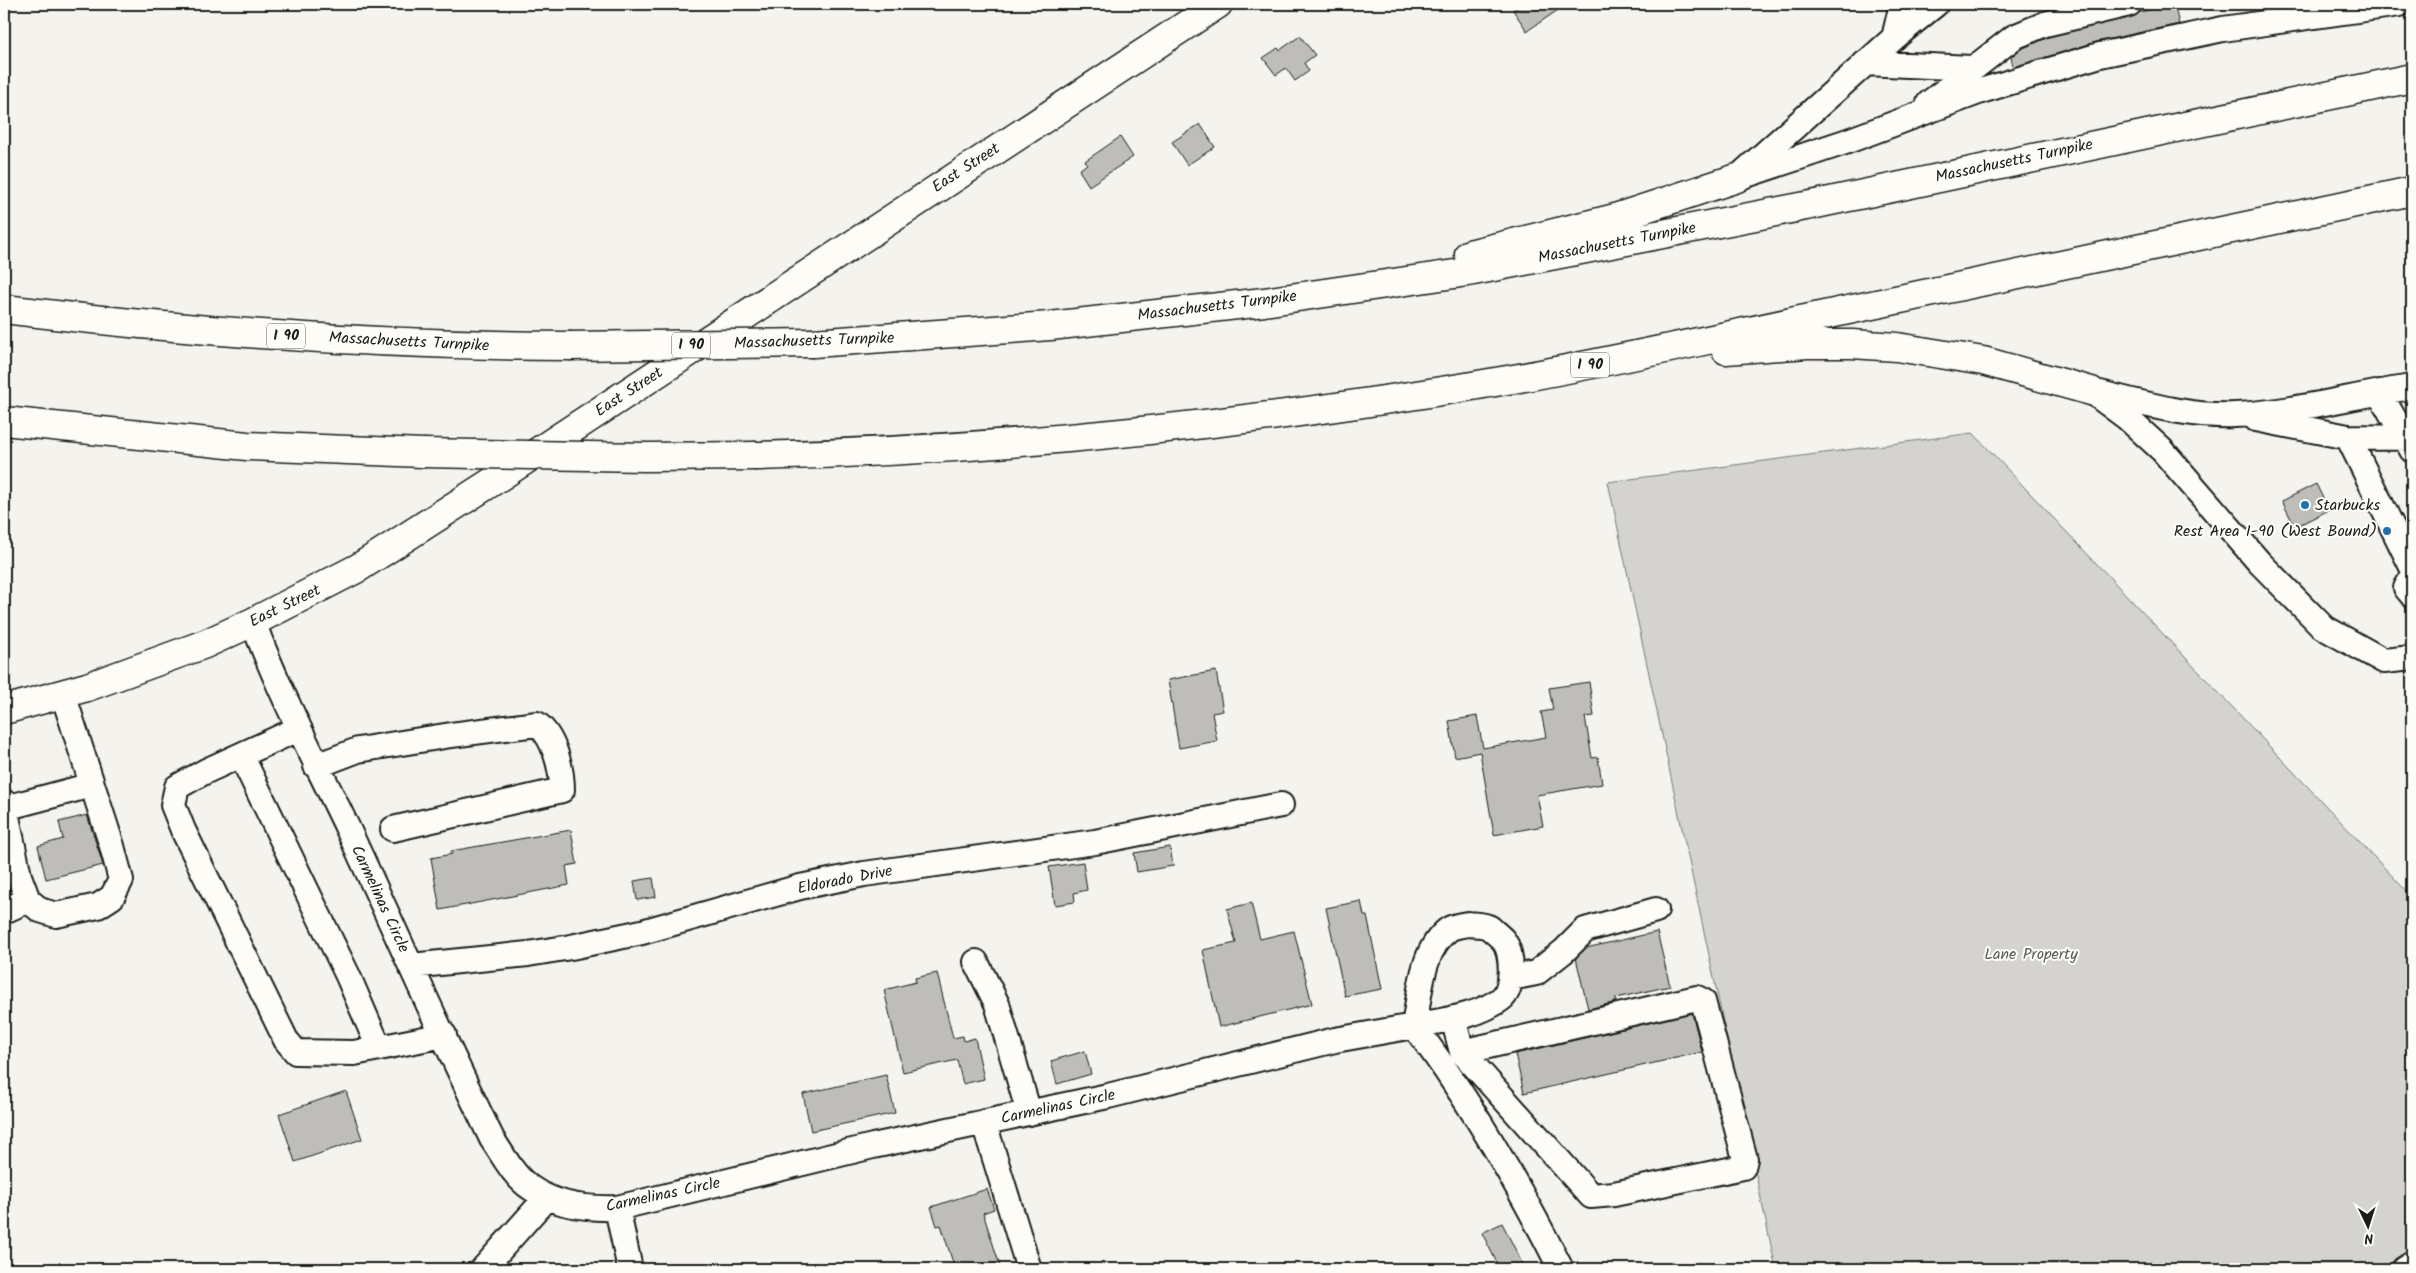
<svg xmlns="http://www.w3.org/2000/svg" width="2416" height="1273" viewBox="0 0 2416 1273" font-family="Kalam,sans-serif">
<style>
.green{fill:#d4d3cf;stroke:#787876}
.building{fill:#bebdba;stroke:#1c1c1c}
.lines{fill:none;stroke-linecap:round;stroke-linejoin:round}
.minor-casing{stroke:#1c1c1c;stroke-width:28}
.major-casing{stroke:#1c1c1c;stroke-width:31}
.highway-casing{stroke:#1c1c1c;stroke-width:31}
.minor{stroke:#fdfcf7;stroke-width:24}
.major{stroke:#fdfcf7;stroke-width:28}
.highway{stroke:#fdfcf7;stroke-width:28}
.highway-bridge-casing{stroke:#1c1c1c;stroke-width:31;stroke-linecap:butt}
.highway-bridge{stroke:#fdfcf7;stroke-width:28}
.poi-dot{fill:#1f6fb2;stroke:#fdfcf7;stroke-width:2}
.labels{text-anchor:middle;dominant-baseline:central;stroke-width:4;stroke-linejoin:round;paint-order:stroke}
.shield{fill:#fdfcf7;stroke:#605f5e;stroke-width:1}
.shield-label{font-size:15px;font-weight:bold;fill:#1c1c1c}
.street-label{font-size:16px;fill:#1c1c1c;stroke:#fdfcf7}
.poi-label{font-size:16px;fill:#1c1c1c;stroke:#fdfcf7;text-anchor:start}
.park-label{font-size:16px;fill:#5c5c5b;stroke:#fdfcf7}
</style>
<rect width="100%" height="100%" fill="#f4f3ee"/>
<filter id="ink" filterUnits="userSpaceOnUse"><feTurbulence type="fractalNoise" baseFrequency=".02" numOctaves="2"/><feDisplacementMap in="SourceGraphic" scale="10" xChannelSelector="R" yChannelSelector="G"/><feConvolveMatrix kernelMatrix="1 2 1 2 8 2 1 2 1" color-interpolation-filters="sRGB"/></filter>
<g filter="url(#ink)">
<path class="green" d="M 1973,433 L 2412,897 L 2412,1269 L 1776,1269 L 1608,482 Z"/>
<path class="building" d="M 1521,4 L 1567,4 L 1527,31 L 1513,10 Z
M 2174,4 L 2179,24 L 2096,42 L 2013,67 L 2011,57 L 2021,49 L 2049,37 L 2132,17 L 2140,12 Z
M 1300,36 L 1315,55 L 1304,63 L 1309,71 L 1295,81 L 1286,68 L 1276,75 L 1263,58 L 1278,48 L 1280,50 Z
M 1200,124 L 1215,147 L 1187,165 L 1172,142 Z
M 1120,137 L 1133,157 L 1089,186 L 1079,170 L 1087,164 L 1085,161 Z
M 2316,484 L 2329,510 L 2295,527 L 2282,501 Z
M 1216,671 L 1223,711 L 1212,713 L 1217,741 L 1179,748 L 1168,680 Z
M 1589,682 L 1594,716 L 1585,717 L 1592,758 L 1598,757 L 1602,784 L 1537,795 L 1543,826 L 1494,835 L 1480,752 L 1455,757 L 1449,721 L 1477,716 L 1483,748 L 1546,737 L 1541,712 L 1553,710 L 1549,688 Z
M 87,815 L 103,865 L 46,879 L 38,846 L 63,839 L 59,822 Z
M 571,830 L 577,864 L 566,866 L 569,885 L 440,910 L 431,858 L 452,854 L 451,851 Z
M 1170,847 L 1173,866 L 1137,872 L 1134,853 Z
M 1083,862 L 1087,890 L 1074,893 L 1075,902 L 1055,905 L 1049,867 Z
M 653,878 L 656,897 L 637,900 L 634,881 Z
M 1361,901 L 1364,916 L 1367,916 L 1382,989 L 1345,996 L 1326,908 Z
M 1251,903 L 1260,939 L 1294,931 L 1312,1004 L 1219,1027 L 1203,950 L 1236,943 L 1227,909 Z
M 1657,932 L 1670,986 L 1616,998 L 1616,1002 L 1588,1009 L 1576,958 L 1586,948 Z
M 937,973 L 953,1038 L 963,1036 L 964,1041 L 975,1038 L 984,1079 L 963,1084 L 957,1060 L 903,1072 L 884,990 L 916,982 L 915,978 Z
M 1692,1013 L 1702,1052 L 1524,1093 L 1515,1054 Z
M 1085,1051 L 1091,1074 L 1057,1084 L 1051,1061 Z
M 886,1075 L 895,1113 L 811,1131 L 803,1094 Z
M 346,1091 L 362,1139 L 295,1162 L 279,1114 Z
M 987,1189 L 994,1209 L 983,1213 L 1001,1269 L 955,1269 L 941,1225 L 937,1226 L 931,1207 Z
M 1502,1223 L 1525,1269 L 1500,1269 L 1482,1233 Z"/>
<g class="lines">
<g class="minor-casing">
<path id="minor" d="M 1894,38 L 1902,4
M 1865,63 L 1972,68
M 1929,103 L 2014,37 L 2045,24 L 2129,4
M 1744,172 L 1894,38 L 1936,4
M 1737,178 L 1845,142 L 1984,90 L 2100,55 L 2223,29 L 2400,4
M 2091,391 L 2126,417 L 2163,451 L 2259,562 L 2323,627 L 2384,661 L 2412,658
M 2379,392 L 2412,450
M 2100,393 C 2145,404 2189,417 2235,415 C 2292,413 2355,395 2412,387
M 2256,419 L 2348,437 L 2412,567
M 2348,437 L 2412,438
M 2412,578 L 2406,588 L 2412,595
M 253,622 C 280,694 315,760 348,829 C 396,932 442,1037 492,1139 C 503,1155 514,1177 531,1188 C 556,1206 588,1209 617,1208 L 873,1146 L 1108,1096 L 1335,1040 L 1414,1026 C 1471,1101 1518,1184 1561,1269
M 298,729 L 206,771 L 177,787 L 173,805 L 183,830 L 286,1040 L 296,1052 L 354,1053 L 444,1035
M 241,755 L 348,976 L 379,1048
M 316,766 L 358,750 L 451,735 L 537,724 C 554,737 562,768 562,790 L 393,829
M 4,802 L 19,876 L 28,900 L 40,910 L 56,915 L 98,906 L 112,897 L 121,880 L 112,846 L 63,694
M 5,808 L 92,785
M 4,911 L 28,900
M 1468,924 C 1474,925 1484,924 1490,928 C 1494,932 1501,937 1504,941 C 1513,954 1514,989 1501,999 C 1477,1017 1443,1020 1414,1026 C 1420,995 1421,949 1449,929 C 1454,926 1462,925 1468,924 Z
M 976,962 L 997,1004 L 1029,1113
M 411,966 L 528,954 L 571,947 L 642,932 L 800,887 L 864,874 L 1095,842 L 1281,805
M 1511,978 L 1536,973 L 1564,951 L 1585,930 L 1656,910
M 1453,1018 L 1462,1052 L 1697,998 L 1703,1001 L 1745,1159 L 1743,1167 L 1614,1194 L 1591,1196 L 1462,1052
M 984,1123 L 1029,1269
M 617,1208 L 630,1269
M 483,1269 L 547,1197
M 2404,1269 L 2412,1264"/>
</g>
<g class="major-casing">
<path id="major" d="M 4,710 L 87,687 L 205,644 L 253,622 L 358,568 L 501,476 L 1218,4"/>
</g>
<g class="highway-casing">
<path id="highway" d="M 1469,254 L 1615,218 L 1737,178
M 4,309 C 191,332 380,345 569,346
M 813,343 L 1050,326 L 1264,302 L 1468,272 L 1816,204 L 2412,78
M 1726,350 L 1807,344 L 1852,344 L 1897,347 L 1983,361 L 2091,391
M 4,421 L 247,446 L 423,453
M 756,456 C 1011,450 1268,422 1519,378 C 1625,359 1729,335 1834,313 C 2027,272 2219,232 2412,191"/>
</g>
<use href="#minor" class="minor"/>
<use href="#major" class="major"/>
<use href="#highway" class="highway"/>
<g class="highway-bridge-casing">
<path id="highway-bridge" d="M 569,346 L 813,343
M 423,453 L 645,457 L 756,456"/>
</g>
<use href="#highway-bridge" class="highway-bridge"/>
</g>
</g>
<g class="poi-dot">
<circle cx="2305" cy="505" r="5"/>
<circle cx="2387" cy="531" r="5"/>
</g>
<g class="labels">
<g class="shield">
<rect x="267" y="323.5" width="38" height="25" rx="4"/>
<rect x="672" y="332.5" width="38" height="25" rx="4"/>
<rect x="1571" y="352.5" width="38" height="25" rx="4"/>
</g>
<g class="shield-label">
<text x="286" y="336">I 90</text>
<text x="691" y="345">I 90</text>
<text x="1590" y="365">I 90</text>
</g>
<g class="street-label">
<text transform="translate(2014 161) rotate(-12)">Massachusetts Turnpike</text>
<text transform="translate(966 168) rotate(-33)">East Street</text>
<text transform="translate(1617 243) rotate(-11)">Massachusetts Turnpike</text>
<text transform="translate(1217 306) rotate(-7)">Massachusetts Turnpike</text>
<text transform="translate(814 341) rotate(-2)">Massachusetts Turnpike</text>
<text transform="translate(409 342) rotate(3)">Massachusetts Turnpike</text>
<text transform="translate(629 392) rotate(-33)">East Street</text>
<text transform="translate(285 606) rotate(-26)">East Street</text>
<text transform="translate(845 880) rotate(-11)">Eldorado Drive</text>
<text transform="translate(380 899) rotate(65)">Carmelinas Circle</text>
<text transform="translate(1058 1107) rotate(-12)">Carmelinas Circle</text>
<text transform="translate(663 1195) rotate(-12)">Carmelinas Circle</text>
</g>
<g class="poi-label">
<text x="2315" y="505">Starbucks</text>
<text x="2377" y="531" text-anchor="end">Rest Area I-90 (West Bound)</text>
</g>
<g class="park-label">
<text x="2031" y="954">Lane Property</text>
</g>
</g>
<rect width="2416" height="1273" fill="none" stroke="#fdfcf7" stroke-width="20"/>
<rect x="10" y="10" width="2396" height="1253" fill="none" stroke="#1c1c1c" stroke-width="2" filter="url(#ink)"/>
<g transform="translate(2368 1226) rotate(176)" stroke="#fdfcf7" stroke-width="4" paint-order="stroke">
<path d="M0-4L9 19L0 12L-9 19Z" fill="#1c1c1c"/>
<text y="-8" font-size="14" font-weight="bold" text-anchor="middle" fill="#1c1c1c">N</text>
</g>
</svg>
